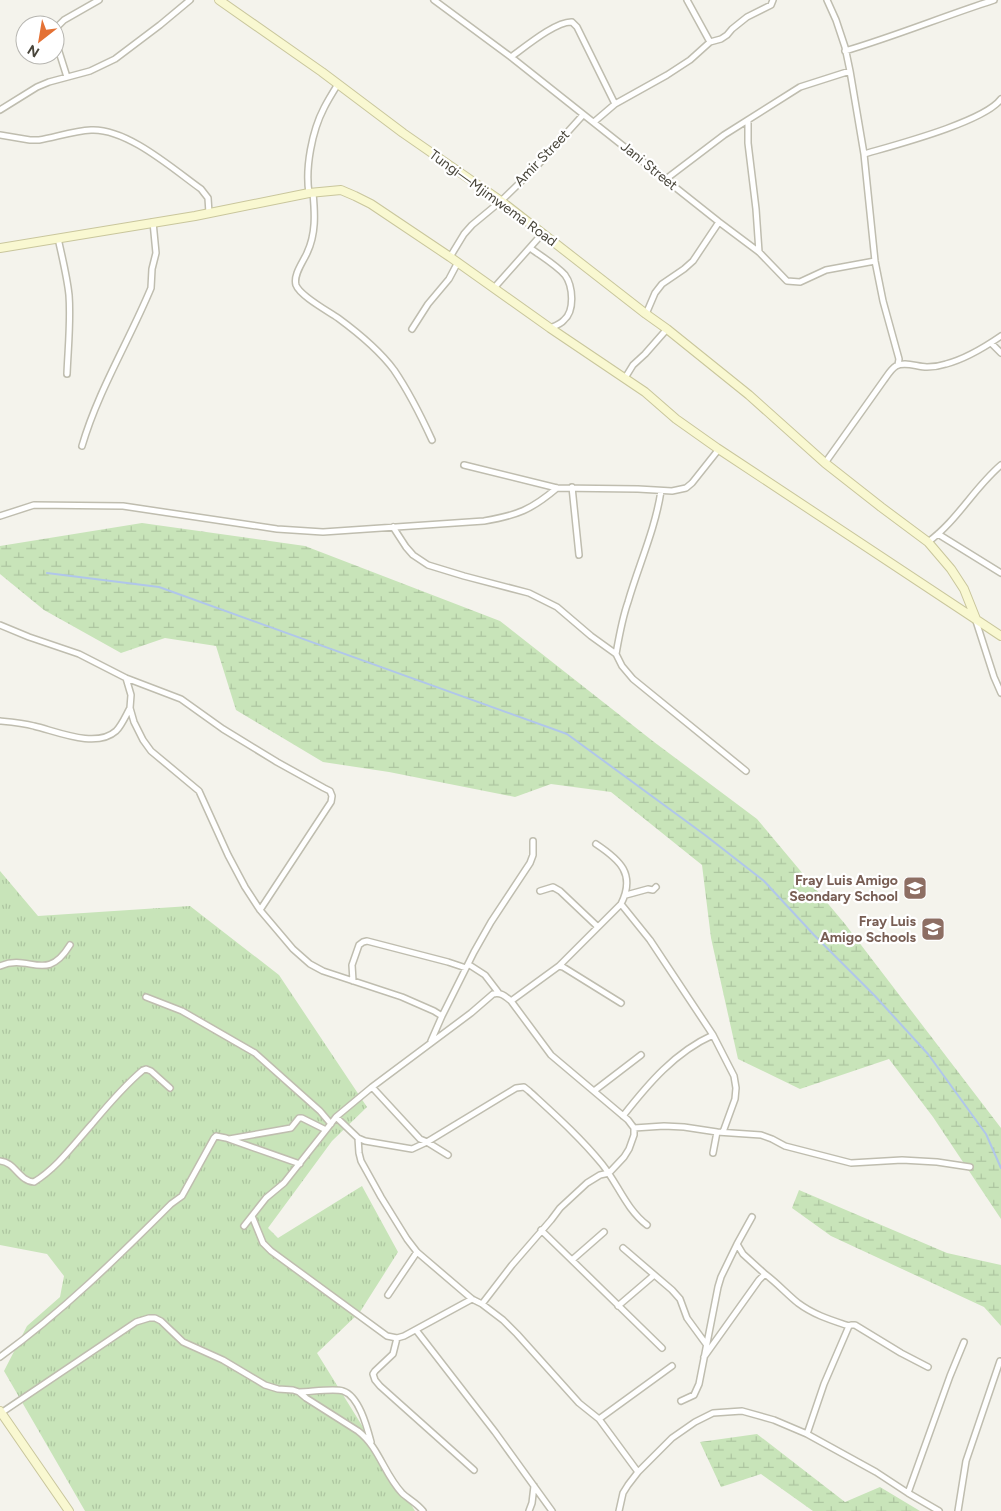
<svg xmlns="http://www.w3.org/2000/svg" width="1001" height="1511" viewBox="0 0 1001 1511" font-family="Figtree,sans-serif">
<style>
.grass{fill:url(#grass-tufts)}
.wetland{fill:url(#wetland-marsh)}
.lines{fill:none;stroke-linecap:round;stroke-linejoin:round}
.stream{stroke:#b0c6ea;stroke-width:2}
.street-casing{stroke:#bfbdaf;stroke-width:8}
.secondary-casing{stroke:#c9c69c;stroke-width:10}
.street{stroke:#fff;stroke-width:5}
.secondary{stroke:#f9f8d1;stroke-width:8}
.labels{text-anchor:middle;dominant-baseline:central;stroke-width:4.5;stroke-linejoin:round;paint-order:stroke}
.street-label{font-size:14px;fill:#48453a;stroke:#fff}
.education-label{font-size:14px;font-weight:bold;fill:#785e54;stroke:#fff;text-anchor:end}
</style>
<defs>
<pattern id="grass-tufts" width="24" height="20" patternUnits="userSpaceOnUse" patternTransform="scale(1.25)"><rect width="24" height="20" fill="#c8e4b9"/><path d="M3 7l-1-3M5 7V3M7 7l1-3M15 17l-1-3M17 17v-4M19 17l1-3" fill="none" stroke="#adc5a0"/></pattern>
<pattern id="wetland-marsh" width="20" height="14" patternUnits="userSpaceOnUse" patternTransform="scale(1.25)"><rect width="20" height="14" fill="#c8e4b9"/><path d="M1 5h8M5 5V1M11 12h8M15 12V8" fill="none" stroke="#adc5a0"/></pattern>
</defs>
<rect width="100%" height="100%" fill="#f4f3ec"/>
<path class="grass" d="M 0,871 L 38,916 L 190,906 L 279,975 L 367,1107 L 332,1141 L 268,1228 L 278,1238 L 362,1186 L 398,1252 L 360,1312 L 317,1353 L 415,1511 L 85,1511 L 4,1371 L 27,1326 L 60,1297 L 64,1276 L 47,1254 L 0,1245 Z"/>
<path class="wetland" d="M 142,523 L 305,546 L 500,621 L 654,742 L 757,819 L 845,924 L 1001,1128 L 1001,1219 L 933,1117 L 889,1059 L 800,1089 L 738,1059 L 711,938 L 702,865 L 611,792 L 551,784 L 515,797 L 389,772 L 323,762 L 236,710 L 216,646 L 165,638 L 121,653 L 44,610 L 0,574 L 0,546 Z
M 799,1190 L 947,1253 L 1001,1265 L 1001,1326 L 984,1307 L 831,1236 L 792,1208 Z
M 757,1434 L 845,1502 L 880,1487 L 920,1511 L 813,1511 L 761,1474 L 721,1487 L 700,1442 Z"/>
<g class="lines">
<path class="stream" d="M 47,573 L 159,587 L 567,734 L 705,835 L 764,881 L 814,935 L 875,996 L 928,1054 L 986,1134 L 1001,1168"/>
<g class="street-casing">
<path id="street" d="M 434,0 L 511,57 L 719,222 L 759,252 L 787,281 L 800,282 L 826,270 L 875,261
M 687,0 L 710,42
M 827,0 L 836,20 L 845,47 L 850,71 L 864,154 L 875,261 L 883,301 L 899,359 L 898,365
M 55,29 L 64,20 L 99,0
M 55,39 L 67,77
M 845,51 C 896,36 944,16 994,0
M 511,57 C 525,47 556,21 572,22 L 577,27 L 615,104
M 0,110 L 37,87 L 49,82 L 90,71 L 115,59 L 160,25 L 190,0
M 748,121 L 748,143 L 756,209 L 759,252
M 594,122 L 615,104 L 667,75 L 690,60 L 710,42 L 721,39 L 727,35 L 732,29 L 747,17 L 771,5 L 773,0
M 0,135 L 30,140 L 39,140 C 56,137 74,131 91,130 C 127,128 173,169 201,189 L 208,198 L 209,213
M 864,154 C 895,145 984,122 1001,99
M 666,179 L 724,135 L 800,87 L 850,71
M 309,193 C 305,168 312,131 324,108 C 328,100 333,92 338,84
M 313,193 C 315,214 316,234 307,253 C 303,262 293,275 296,285 C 300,296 328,311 338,318 C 357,332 380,351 394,370 C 409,392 421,416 432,440
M 58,238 C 62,257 67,276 69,295 C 71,321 68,348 67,374
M 530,248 C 541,256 556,265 565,275 C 573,286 575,311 564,320 C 561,324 555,326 550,328
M 450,257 L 464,234 L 472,225 L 501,201 L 535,168 L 583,115
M 494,288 L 542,234
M 646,314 L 655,293 L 662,284 L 684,269 L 693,261 L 719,222
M 412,329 L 428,304 L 449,279 L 458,262
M 991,343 L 1001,353
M 625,378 L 633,365 L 645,354 L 667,329
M 82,446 C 98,391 129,341 151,288 L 152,269 L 156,253 L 153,222
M 825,463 L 884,380 C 887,376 891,369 896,366 C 905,361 917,367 927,367 C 933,367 940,366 946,364 C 965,359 985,347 1001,336
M 464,465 L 557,488 L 638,489 L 672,491 L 686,488 L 692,483 L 719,449
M 572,487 L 579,555
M 0,516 L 34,505 L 123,506 L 277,529 L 323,532 L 484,521 C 518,515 531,510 557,488
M 393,527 L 406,547 L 413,555 L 428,565 L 464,576 L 529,593 L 557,607 L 591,636 L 616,654 L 622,666 L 633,679 L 746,771
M 938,534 L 1001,573
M 928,542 C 957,521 974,488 1001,465
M 976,621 L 994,677 L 1001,693
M 0,625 L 29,637 L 79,654 L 126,678 L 181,699 L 223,729 L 277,762 L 324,788 L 330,791 L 332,796 L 331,802 L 260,910
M 616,654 C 619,637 622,619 628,602 C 639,564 655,530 661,491
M 126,678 L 131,695 L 130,708 L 134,722 L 143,740 L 151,751 L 199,791 L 228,855 L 245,887 L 260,910 L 293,949 L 310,964 L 323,971 L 402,997 L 434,1011 L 442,1016 L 431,1041
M 0,721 C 11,722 23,723 34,726 C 56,731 96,749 116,731 C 122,725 126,715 130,708
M 540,891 L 553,887 L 560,891 L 598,927
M 626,895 L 648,889 L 653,890 L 656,887
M 621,904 L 650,940 L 713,1035 L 734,1076 L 736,1088 L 735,1099 L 723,1132
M 468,964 L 485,975 L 498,992
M 0,966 C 30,953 46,984 70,945
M 559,966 L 621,904 C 636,874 620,860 596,844
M 353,981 L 352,965 L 359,945 L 363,942 L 367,941 L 448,962 L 466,968
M 146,997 L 182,1011 L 255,1053 L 320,1111 L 331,1124
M 511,1001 L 559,966 L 563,967 L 621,1003
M 442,1016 L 474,952 L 491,922 L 530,863 L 533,855 L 533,841
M 372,1087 L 420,1139 L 427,1142 L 516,1088 L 524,1087 L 529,1091 C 554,1114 580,1137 602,1164 C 618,1184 626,1209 647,1225
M 594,1091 L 641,1055
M 623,1116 C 648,1084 675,1052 713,1035
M 336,1117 L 358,1138 L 365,1141 L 412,1149 L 427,1142 L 448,1155
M 634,1128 L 664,1126 L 684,1127 L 717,1132 L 761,1135 L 772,1139 L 785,1146 L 851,1163 L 902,1160 L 937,1162 L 970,1167
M 358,1138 L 359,1153 L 361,1161 L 381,1197 L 407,1239 L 417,1252 L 472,1299 L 482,1304 L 503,1320 L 517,1334 L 579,1403 L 599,1419 L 638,1472
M 229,1139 L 291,1128 L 299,1118 L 302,1118 L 326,1130 L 336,1117 L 372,1087 L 471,1013 L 493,994 C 501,992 505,996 511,1001 L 551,1055 L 628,1120 L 634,1128 L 634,1135 L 629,1149 L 624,1157 L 609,1173 L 600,1175 L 587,1183 L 560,1208 L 551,1220 L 512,1265 L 482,1304
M 713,1153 L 717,1132
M 0,1161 C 15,1162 19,1181 34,1182 C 57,1168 74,1144 92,1124 C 107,1106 125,1085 143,1070 L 146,1069 L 151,1071 L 170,1088
M 252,1216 L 263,1243 L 271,1251 L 387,1336 L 397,1338 L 404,1336 L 472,1299
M 752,1217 L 737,1244 L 743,1254 L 765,1274
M 244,1226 L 266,1198 L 284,1183 L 326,1130
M 541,1230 L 662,1348
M 623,1248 L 672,1290 L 680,1299 L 687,1318 L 706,1344
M 572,1260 L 604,1232
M 388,1295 L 417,1252
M 618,1306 L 653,1276
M 416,1330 L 495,1432 L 552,1511
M 397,1338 L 393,1354 L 375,1371 L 373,1374 L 375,1380 L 380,1386 L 474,1470
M 0,1357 C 62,1312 117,1258 171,1204 L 182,1196 L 214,1138 L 216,1136 L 226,1138 L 300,1164
M 704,1357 L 759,1280 L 765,1274 C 777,1283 787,1294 798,1303 C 814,1315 831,1320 849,1326
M 299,1392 C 310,1392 334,1388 343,1391 C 359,1396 367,1427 371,1442
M 681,1401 L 694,1395 L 699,1384 L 718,1287 L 721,1277 L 737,1244
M 1,1413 L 136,1322 L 149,1318 L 155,1318 L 161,1321 L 183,1342 L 223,1360 L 265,1385 L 278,1389 L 293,1390 L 299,1392 L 306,1398 L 358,1431 C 379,1447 384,1474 402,1493 C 408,1499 417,1503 423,1511
M 599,1419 L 672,1366
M 807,1434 L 824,1384 L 849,1326 L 851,1325 L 855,1325 L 901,1353 L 928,1367
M 908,1493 L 950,1376 L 964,1342
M 529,1511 L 532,1503 L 534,1486
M 619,1511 L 623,1493 L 628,1485 L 638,1472 L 672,1438 L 695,1422 L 713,1413 L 742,1411 L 774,1420 L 807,1434 L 876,1472 L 908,1493 L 939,1511
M 958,1511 L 966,1461 L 1000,1361"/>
</g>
<g class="secondary-casing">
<path id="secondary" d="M 219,0 L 322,72 L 403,133 L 501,201 L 646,314 L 667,329 L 749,395 L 825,463 L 881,507 L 928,542 L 951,569 L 964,589 L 976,619
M 0,248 L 195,216 L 309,193 L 341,190 L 355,196 L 371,204 L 450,257 L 550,328 L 645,392 L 676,419 L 717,448 L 1001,636
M 0,1411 L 69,1511"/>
</g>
<use href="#street" class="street"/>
<use href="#secondary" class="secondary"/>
</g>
<defs>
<g id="school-square" transform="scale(1.25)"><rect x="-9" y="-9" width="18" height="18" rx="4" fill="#8d6e63" stroke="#fff"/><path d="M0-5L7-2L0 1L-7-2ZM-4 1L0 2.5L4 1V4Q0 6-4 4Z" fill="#fff"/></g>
</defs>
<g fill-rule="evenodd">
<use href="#school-square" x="915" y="888"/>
<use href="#school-square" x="933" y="929"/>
</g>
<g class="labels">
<g class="street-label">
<text transform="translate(542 158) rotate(-46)">Amir Street</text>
<text transform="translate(649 166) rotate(39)">Jani Street</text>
<text transform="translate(493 198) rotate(36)">Tungi—Mjimwema Road</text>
</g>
<g class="education-label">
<text x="898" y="880">Fray Luis Amigo<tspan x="898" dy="16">Seondary School</tspan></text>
<text x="916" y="921">Fray Luis<tspan x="916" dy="16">Amigo Schools</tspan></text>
</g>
</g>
<g transform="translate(40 40) rotate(211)"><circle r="24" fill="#ffffff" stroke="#b6b5b0"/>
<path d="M0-4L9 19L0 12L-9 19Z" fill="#e47134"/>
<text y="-8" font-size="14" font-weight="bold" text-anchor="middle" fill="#48453a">N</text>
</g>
</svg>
